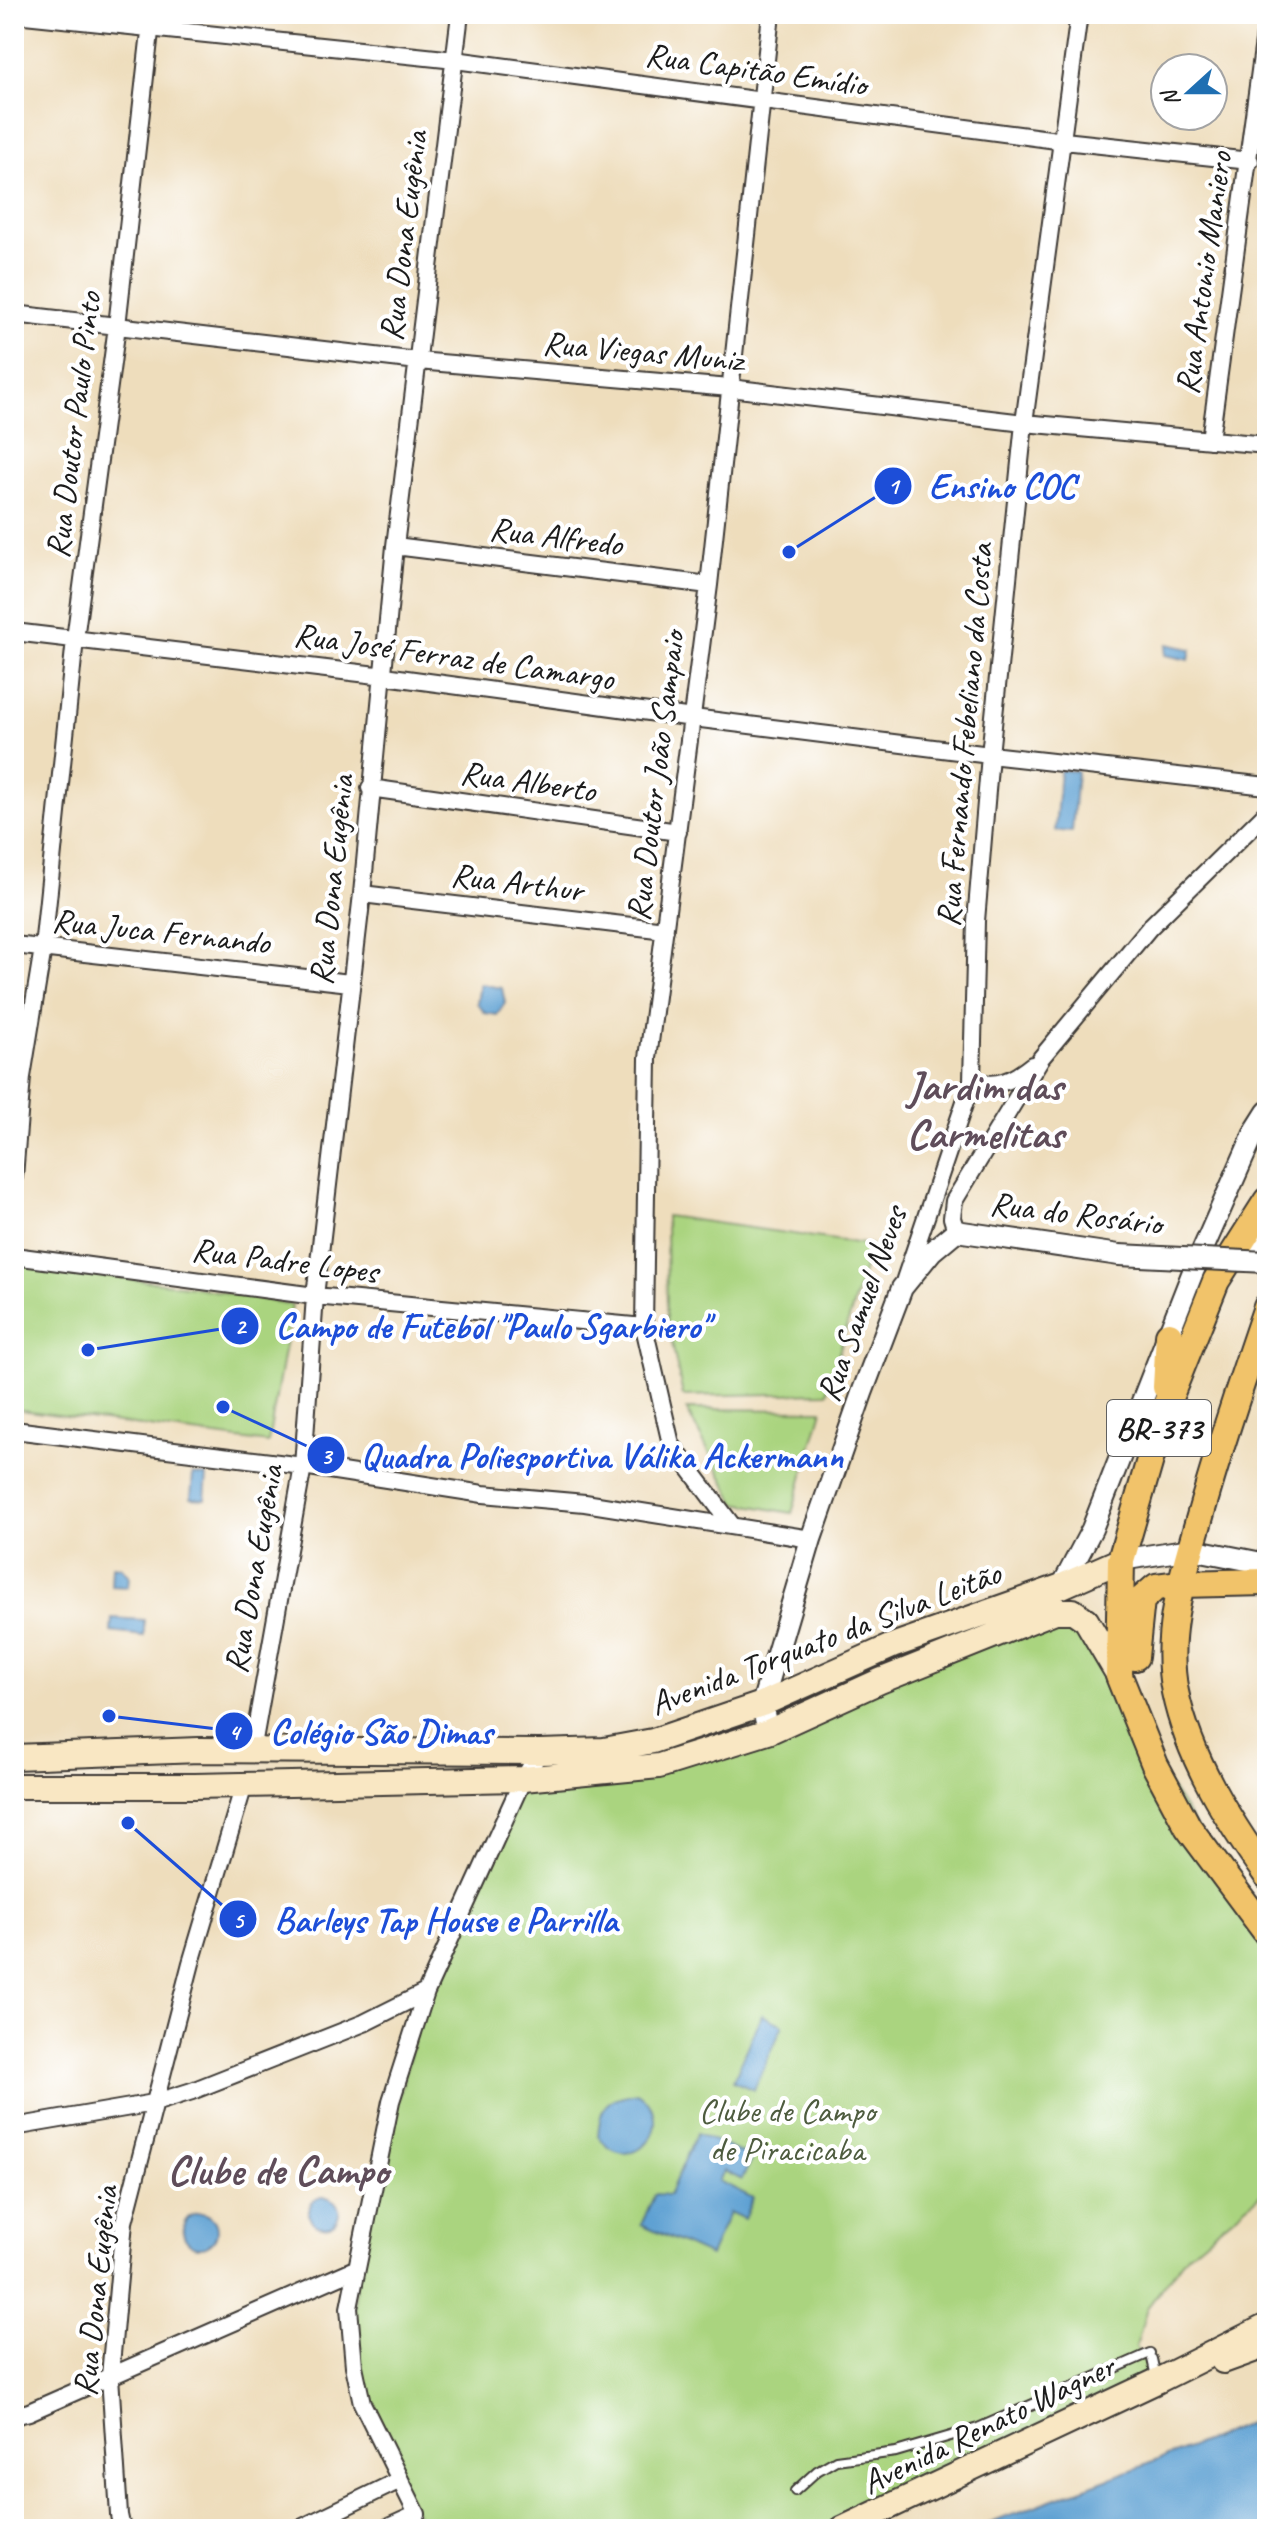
<svg xmlns="http://www.w3.org/2000/svg" width="1281" height="2543" viewBox="0 0 1281 2543" font-family="Caveat,sans-serif">
<style>
.green{fill:#aad47f;stroke:#63784e;stroke-width:2}
.water{fill:#5fa1d3;stroke:#3e5e78;stroke-width:2}
.lines{fill:none;stroke-linecap:round;stroke-linejoin:round}
.service-casing{stroke:#3c3934;stroke-width:12}
.minor-casing{stroke:#3c3934;stroke-width:20}
.tertiary-casing{stroke:#3c3934;stroke-width:24}
.secondary-casing{stroke:#3c3934;stroke-width:28}
.primary-casing{stroke:#3c3934;stroke-width:30}
.service{stroke:#fff;stroke-width:8}
.minor{stroke:#fff;stroke-width:16}
.tertiary{stroke:#fff;stroke-width:20}
.secondary{stroke:#f9e7c3;stroke-width:24}
.primary{stroke:#f1c36a;stroke-width:26}
.tertiary-bridge-casing{stroke:#3c3934;stroke-width:24;stroke-linecap:butt}
.tertiary-bridge{stroke:#fff;stroke-width:20}
.labels{text-anchor:middle;dominant-baseline:central;stroke-width:8;stroke-linejoin:round;paint-order:stroke}
.shield{fill:#fff;stroke:#606060;stroke-width:2}
.shield-label{font-size:32px;font-weight:bold;fill:#1c1c1c}
.street-label{font-size:34px;fill:#1c1c1c;stroke:#fff}
.park-label{font-size:34px;fill:#4e5c3f;stroke:#fff}
.district-label{font-size:42px;font-weight:bold;fill:#5f4d5a;stroke:#fff}
.leader{fill:none;stroke:#1d4ed8;stroke-width:3}
.callout-dot{fill:#1d4ed8;stroke:#fff;stroke-width:3}
.mark-label{font-size:24px;text-anchor:middle;font-weight:bold;fill:#fff}
.callout-label{font-size:36px;text-anchor:middle;font-weight:bold;fill:#1d4ed8;stroke:#fff;stroke-width:8;stroke-linejoin:round;paint-order:stroke}
</style>
<rect width="100%" height="100%" fill="#fff"/>
<filter id="ink" filterUnits="userSpaceOnUse"><feTurbulence type="fractalNoise" baseFrequency=".0125" numOctaves="2"/><feDisplacementMap in="SourceGraphic" scale="16" xChannelSelector="R" yChannelSelector="G"/><feConvolveMatrix kernelMatrix="1 2 1 2 8 2 1 2 1" color-interpolation-filters="sRGB"/></filter>
<filter id="wash" filterUnits="userSpaceOnUse"><feTurbulence type="fractalNoise" baseFrequency=".006" numOctaves="4" result="noise"/><feDisplacementMap in="SourceGraphic" scale="32" xChannelSelector="R" yChannelSelector="G"/><feGaussianBlur stdDeviation="1.8" result="paint"/><feColorMatrix in="noise" values="0 0 0 0 0 0 0 0 0 0 0 0 0 0 0 0 0 1.4 0 .05"/><feComposite in="paint" operator="in"/></filter>
<g filter="url(#wash)">
<rect width="100%" height="100%" fill="#eeddbc"/>
<path class="green" d="M 666,1216 L 871,1245 L 827,1393 L 683,1396 L 667,1319 Z
M 14,1264 L 194,1287 L 292,1305 L 268,1443 L 14,1409 Z
M 686,1409 L 822,1410 L 792,1513 L 736,1503 Z
M 1073,1611 L 1155,1765 L 1267,1933 L 1267,2189 L 1187,2255 L 1147,2308 L 1136,2347 L 1157,2381 L 842,2529 L 425,2529 L 398,2481 L 354,2366 L 355,2269 L 426,1992 L 523,1779 L 659,1766 Z"/>
<path class="water" d="M 1167,644 L 1191,649 L 1189,660 L 1165,655 Z
M 1060,770 L 1077,771 L 1072,832 L 1055,831 Z
M 480,984 L 502,988 L 505,1003 L 497,1015 L 485,1013 L 477,1003 Z
M 193,1474 L 207,1476 L 205,1499 L 191,1498 Z
M 112,1566 L 121,1567 L 129,1576 L 128,1587 L 111,1586 Z
M 112,1618 L 144,1620 L 144,1636 L 111,1632 Z
M 762,2015 L 783,2025 L 754,2090 L 733,2081 Z
M 637,2093 C 682,2118 633,2184 598,2136 C 601,2104 605,2099 637,2093 Z
M 697,2133 L 752,2158 L 742,2180 L 724,2171 L 719,2181 L 753,2198 L 744,2219 L 729,2212 L 710,2256 L 641,2225 L 655,2194 L 669,2195 Z
M309 2212a15 15 0 1 1 30 0a15 15 0 1 1-30 0Z
M183 2230a17 17 0 1 1 34 0a17 17 0 1 1-34 0Z
M 1267,2415 L 1267,2529 L 976,2529 C 1073,2490 1172,2458 1267,2415 Z"/>
</g>
<g filter="url(#ink)">
<g class="lines">
<g class="service-casing">
<path id="service" d="M 1152,2359 L 1156,2377
M 795,2491 L 817,2471 L 836,2460 L 896,2452 L 978,2428 L 1150,2353"/>
</g>
<g class="minor-casing">
<path id="minor" d="M 15,14 L 455,60 L 1064,141 L 1250,161
M 14,314 L 418,361 L 730,388 L 1024,423 L 1267,445
M 1210,440 L 1267,19
M 395,546 L 709,585
M 14,632 L 385,676 L 693,718 L 990,755 L 1267,786
M 370,788 L 678,832
M 362,894 L 665,930
M 14,945 L 350,983
M 972,1081 C 998,1088 1012,1081 1032,1065
M 14,1177 L 22,1077 L 43,948 L 75,639 L 117,326 L 152,14
M 956,1231 L 952,1218 L 954,1201 L 1041,1058 L 1150,927 L 1267,812
M 14,1256 L 315,1296 L 644,1327
M 905,1279 L 972,1081 L 976,921 L 990,755 L 1024,423 L 1079,14
M 14,1430 L 303,1466 L 483,1494 L 585,1503 L 811,1539
M 731,1524 L 671,1444 L 644,1327 L 648,1058 L 709,585 L 771,14
M 252,1751 L 303,1466 L 315,1296 L 362,894 L 395,546 L 460,14
M 14,2127 L 154,2103 L 192,2091 L 364,2023 L 426,1992
M 14,2416 L 29,2412 L 355,2269
M 122,2529 L 119,2515 L 110,2376 L 124,2222 L 191,1963 L 244,1785
M 299,2529 L 398,2481
M 384,2529 L 417,2514 L 362,2403 L 354,2366 L 349,2308 L 391,2101 L 426,1992 L 523,1779 L 540,1752"/>
</g>
<g class="tertiary-casing">
<path id="tertiary" d="M 1237,1261 L 1267,1237
M 1121,1560 L 1191,1549 L 1267,1564
M 1062,1586 L 1092,1529 L 1192,1274 L 1255,1131 L 1267,1112
M 768,1732 L 762,1704 L 811,1539 L 862,1393 L 902,1288 L 932,1251 L 956,1231 L 1119,1255"/>
</g>
<g class="secondary-casing">
<path id="secondary" d="M 14,1757 L 199,1750 L 540,1752 L 604,1750 L 653,1741 L 762,1704 L 892,1646 L 1062,1586 L 1121,1560
M 14,1786 L 194,1786 L 523,1779 L 659,1766 L 768,1732 L 880,1681 L 1055,1611 L 1073,1611 L 1086,1620 L 1119,1676
M 1223,2361 L 1267,2345
M 842,2529 L 1157,2381 L 1267,2326"/>
</g>
<g class="primary-casing">
<path id="primary" d="M 1267,1201 L 1216,1281 L 1165,1408 L 1121,1560 L 1119,1676 L 1155,1765 L 1188,1827 L 1267,1933
M 1267,1307 C 1243,1377 1219,1448 1199,1520 C 1183,1576 1163,1633 1175,1692 C 1189,1759 1228,1820 1267,1875
M 1166,1387 L 1169,1335
M 1135,1657 L 1141,1600 L 1156,1587 L 1180,1584 L 1267,1582"/>
</g>
<use href="#service" class="service"/>
<use href="#minor" class="minor"/>
<use href="#tertiary" class="tertiary"/>
<use href="#secondary" class="secondary"/>
<use href="#primary" class="primary"/>
<g class="tertiary-bridge-casing">
<path id="tertiary-bridge" d="M 1119,1255 L 1267,1262"/>
</g>
<use href="#tertiary-bridge" class="tertiary-bridge"/>
</g>
</g>
<g class="labels">
<rect class="shield" x="1107" y="1400" width="104" height="56" rx="6"/>
<g class="shield-label">
<text x="1159" y="1428">BR-373</text>
</g>
<g class="street-label">
<text transform="translate(756 69) rotate(8)">Rua Capitão Emídio</text>
<text transform="translate(403 236) rotate(-83)">Rua Dona Eugênia</text>
<text transform="translate(1203 273) rotate(-82)">Rua Antonio Maniero</text>
<text transform="translate(643 351) rotate(5)">Rua Viegas Muniz</text>
<text transform="translate(73 425) rotate(-83)">Rua Doutor Paulo Pinto</text>
<text transform="translate(556 536) rotate(7)">Rua Alfredo</text>
<text transform="translate(454 656) rotate(8)">Rua José Ferraz de Camargo</text>
<text transform="translate(964 735) rotate(-85)">Rua Fernando Febeliano da Costa</text>
<text transform="translate(655 776) rotate(-83)">Rua Doutor João Sampaio</text>
<text transform="translate(528 781) rotate(8)">Rua Alberto</text>
<text transform="translate(331 880) rotate(-84)">Rua Dona Eugênia</text>
<text transform="translate(517 882) rotate(7)">Rua Arthur</text>
<text transform="translate(161 931) rotate(6)">Rua Juca Fernando</text>
<text transform="translate(1076 1213) rotate(7)">Rua do Rosário</text>
<text transform="translate(285 1260) rotate(7)">Rua Padre Lopes</text>
<text transform="translate(861 1304) rotate(-70)">Rua Samuel Neves</text>
<text transform="translate(253 1569) rotate(-80)">Rua Dona Eugênia</text>
<text transform="translate(825 1638) rotate(-21)">Avenida Torquato da Silva Leitão</text>
<text transform="translate(95 2291) rotate(-84)">Rua Dona Eugênia</text>
<text transform="translate(988 2424) rotate(-26)">Avenida Renato Wagner</text>
</g>
<g class="park-label">
<text x="787" y="2110">Clube de Campo<tspan x="787" dy="39">de Piracicaba</tspan></text>
</g>
<g class="district-label">
<text x="985" y="1086">Jardim das<tspan x="985" dy="48">Carmelitas</tspan></text>
<text x="278" y="2170">Clube de Campo</text>
</g>
</g>
<path class="leader" d="M789 552L893 486M88 1350L240 1326M223 1407L326 1455M109 1716L234 1731M128 1823L238 1919"/>
<g class="callout-dot">
<circle cx="789" cy="552" r="8"/>
<circle cx="88" cy="1350" r="8"/>
<circle cx="223" cy="1407" r="8"/>
<circle cx="109" cy="1716" r="8"/>
<circle cx="128" cy="1823" r="8"/>
<circle cx="893" cy="486" r="20"/>
<circle cx="240" cy="1326" r="20"/>
<circle cx="326" cy="1455" r="20"/>
<circle cx="234" cy="1731" r="20"/>
<circle cx="238" cy="1919" r="20"/>
</g>
<g class="mark-label">
<text x="893" y="494">1</text>
<text x="240" y="1334">2</text>
<text x="326" y="1464">3</text>
<text x="234" y="1740">4</text>
<text x="238" y="1928">5</text>
</g>
<g class="callout-label">
<text x="1002" y="498">Ensino COC</text>
<text x="492" y="1338">Campo de Futebol "Paulo Sgarbiero"</text>
<text x="602" y="1468">Quadra Poliesportiva Válika Ackermann</text>
<text x="381" y="1744">Colégio São Dimas</text>
<text x="446" y="1932">Barleys Tap House e Parrilla</text>
</g>
<rect width="1281" height="2543" fill="none" stroke="#fff" stroke-width="48"/>
<g transform="translate(1189 92) rotate(249)"><circle r="38" fill="#ffffff" stroke="#a4a4a4" stroke-width="2"/>
<path d="M0-6L14 30L0 20L-14 30Z" fill="#1f6fb2"/>
<text y="-12" font-size="22" font-weight="bold" text-anchor="middle" fill="#1c1c1c">N</text>
</g>
</svg>
